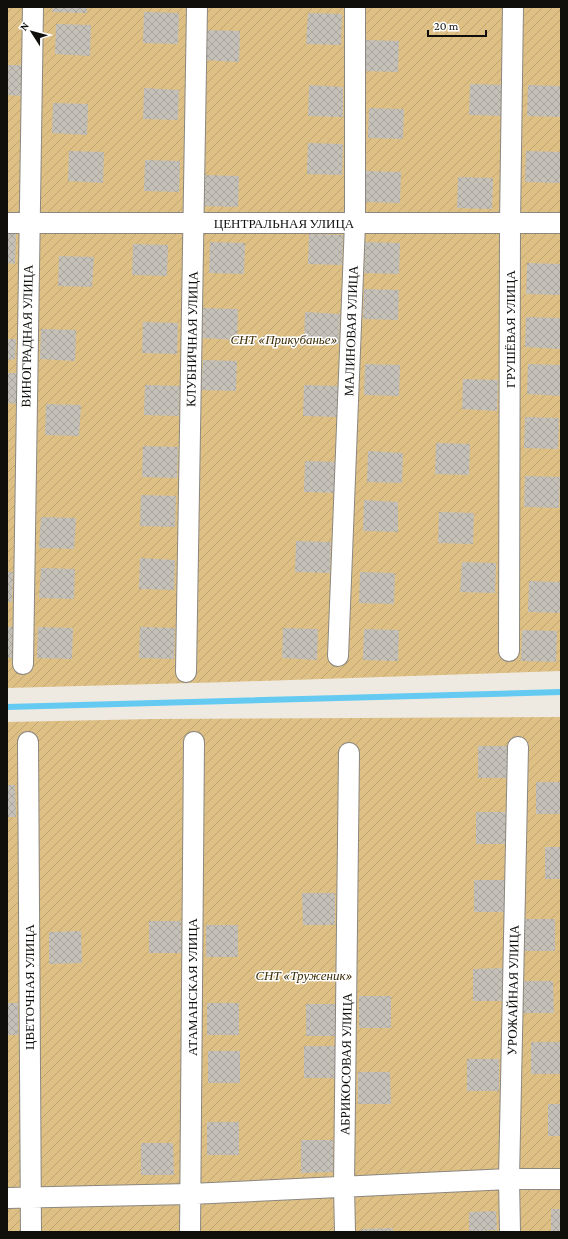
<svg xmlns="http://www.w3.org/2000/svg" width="568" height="1239" viewBox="0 0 568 1239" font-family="'Crimson Pro',serif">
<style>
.garden{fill:url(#garden-furrows)}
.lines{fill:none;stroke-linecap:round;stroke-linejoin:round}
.stream{stroke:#64caf2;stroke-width:6}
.building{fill:url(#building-cross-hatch)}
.minor-casing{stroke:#8b8780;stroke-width:22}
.minor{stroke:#fff;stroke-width:20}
.labels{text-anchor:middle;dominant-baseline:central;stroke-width:3;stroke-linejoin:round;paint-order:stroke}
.street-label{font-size:13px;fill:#100f0c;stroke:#fff}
.park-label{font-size:13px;font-style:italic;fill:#3a2b05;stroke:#fff}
</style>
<defs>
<pattern id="garden-furrows" width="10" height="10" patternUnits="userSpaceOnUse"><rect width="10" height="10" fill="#dec085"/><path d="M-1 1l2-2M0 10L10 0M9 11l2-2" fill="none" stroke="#bda472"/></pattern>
<pattern id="building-cross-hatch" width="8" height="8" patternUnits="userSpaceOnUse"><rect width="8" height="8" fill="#c5c1b9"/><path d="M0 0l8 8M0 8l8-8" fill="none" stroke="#a8a59e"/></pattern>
</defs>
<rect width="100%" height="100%" fill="#eeeae2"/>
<path class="garden" d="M 7,7 L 561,7 L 561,671 L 229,682 L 7,688 Z
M 561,717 L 561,1232 L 7,1232 L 7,722 L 153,719 Z"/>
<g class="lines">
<path class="stream" d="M 7,707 L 561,692"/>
</g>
<path class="building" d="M 53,7 L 87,7 L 87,13 L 52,12 Z
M 144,12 L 179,13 L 178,44 L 143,43 Z
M 308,13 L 342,14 L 341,45 L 306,44 Z
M 56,24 L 91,25 L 90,56 L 55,54 Z
M 205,30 L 240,31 L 239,62 L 204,60 Z
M 364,40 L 399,41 L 398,72 L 363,71 Z
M 7,65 L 24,65 L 23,96 L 7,95 Z
M 470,84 L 505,85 L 504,116 L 469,115 Z
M 309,85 L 343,87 L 343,117 L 308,116 Z
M 528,85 L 561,86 L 561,117 L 527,116 Z
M 144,88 L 179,90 L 178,120 L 143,119 Z
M 53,103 L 88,104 L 87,135 L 52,133 Z
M 369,108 L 404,109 L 403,139 L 368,138 Z
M 308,143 L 343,144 L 342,175 L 307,174 Z
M 69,151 L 104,152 L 103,183 L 68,181 Z
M 526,151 L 561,152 L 560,183 L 525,182 Z
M 145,160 L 180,161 L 179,192 L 144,191 Z
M 366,171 L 401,172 L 400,203 L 365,202 Z
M 204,175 L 239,176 L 238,207 L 203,206 Z
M 458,177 L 493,178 L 492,209 L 457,208 Z
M 7,232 L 16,233 L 15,264 L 7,263 Z
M 309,234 L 343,235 L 342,265 L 308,264 Z
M 210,242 L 245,243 L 244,274 L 209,273 Z
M 365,242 L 400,243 L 399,274 L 364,273 Z
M 133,244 L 168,245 L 167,276 L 132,275 Z
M 59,256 L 94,257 L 92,287 L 58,286 Z
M 527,263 L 561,264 L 561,295 L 526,294 Z
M 364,289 L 399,290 L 398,320 L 363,319 Z
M 203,308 L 238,309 L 237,340 L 202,338 Z
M 305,312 L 340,314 L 339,344 L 304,343 Z
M 526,317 L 561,318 L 560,349 L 525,347 Z
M 143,322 L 178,323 L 177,354 L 142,353 Z
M 41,329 L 76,330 L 75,361 L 40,359 Z
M 7,339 L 16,339 L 15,359 L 7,360 Z
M 203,360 L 237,361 L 236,391 L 201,390 Z
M 365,364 L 400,365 L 399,396 L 364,395 Z
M 528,364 L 561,365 L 561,396 L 527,394 Z
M 7,373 L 21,373 L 19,404 L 7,403 Z
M 463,379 L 498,380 L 497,411 L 462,409 Z
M 145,385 L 180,386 L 179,416 L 144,415 Z
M 304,385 L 339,386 L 338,417 L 303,416 Z
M 46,404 L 81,405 L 79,436 L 45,435 Z
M 525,417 L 559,418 L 558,449 L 524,448 Z
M 436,443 L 470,444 L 469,475 L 435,474 Z
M 143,446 L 178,447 L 177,478 L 142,477 Z
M 368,451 L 403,453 L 402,483 L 367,482 Z
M 305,461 L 340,462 L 338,493 L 304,492 Z
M 525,476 L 560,477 L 559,508 L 524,507 Z
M 141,495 L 176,496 L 175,527 L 140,526 Z
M 364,500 L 398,502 L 398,532 L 363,531 Z
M 439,512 L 474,513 L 473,544 L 438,543 Z
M 41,517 L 76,518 L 74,549 L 39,548 Z
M 296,541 L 331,542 L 330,573 L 295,572 Z
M 140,558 L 175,560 L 174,590 L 139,589 Z
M 462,562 L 496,563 L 495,593 L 460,592 Z
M 41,568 L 75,569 L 74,599 L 39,598 Z
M 7,572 L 13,572 L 12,602 L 7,602 Z
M 360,572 L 395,573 L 394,604 L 359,603 Z
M 529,581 L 561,582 L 561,613 L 528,612 Z
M 7,627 L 13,627 L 12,658 L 7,658 Z
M 38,627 L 73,628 L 72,659 L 37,658 Z
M 140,627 L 175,628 L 174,659 L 139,658 Z
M 283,628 L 318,629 L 317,660 L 282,658 Z
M 364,629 L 399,630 L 398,661 L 363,660 Z
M 522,630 L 557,631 L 556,662 L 521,661 Z
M 478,746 L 510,746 L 511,778 L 478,778 Z
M 536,782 L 561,782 L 561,814 L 536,814 Z
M 7,785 L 15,785 L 16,817 L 7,817 Z
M 476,812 L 508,812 L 508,844 L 476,844 Z
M 545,847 L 561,847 L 561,879 L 545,879 Z
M 474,880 L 506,880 L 506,912 L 474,912 Z
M 302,893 L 335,893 L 335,925 L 303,925 Z
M 523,919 L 555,919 L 555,951 L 523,951 Z
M 149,921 L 181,921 L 182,953 L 149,953 Z
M 206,925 L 238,925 L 238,957 L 206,957 Z
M 81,931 L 82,963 L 49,964 L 49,932 Z
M 505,968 L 505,1001 L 473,1001 L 473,969 Z
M 521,981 L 553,981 L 554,1013 L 521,1013 Z
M 359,996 L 391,996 L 391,1028 L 359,1028 Z
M 7,1003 L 18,1003 L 18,1035 L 7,1035 Z
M 207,1003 L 239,1003 L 239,1035 L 207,1035 Z
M 306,1004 L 339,1004 L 339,1036 L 306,1036 Z
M 531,1042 L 561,1042 L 561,1074 L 531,1074 Z
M 304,1046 L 336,1046 L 336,1078 L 304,1078 Z
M 208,1051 L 240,1051 L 240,1083 L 208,1083 Z
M 467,1059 L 499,1059 L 499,1091 L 467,1091 Z
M 358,1072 L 390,1072 L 391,1104 L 358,1104 Z
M 548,1104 L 561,1104 L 561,1136 L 548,1136 Z
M 207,1122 L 239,1122 L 239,1155 L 207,1155 Z
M 301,1140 L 333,1140 L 333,1172 L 301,1173 Z
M 141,1143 L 173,1143 L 174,1175 L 141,1175 Z
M 551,1209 L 561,1209 L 561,1232 L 551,1232 Z
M 496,1211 L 497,1230 L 469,1232 L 469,1212 Z
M 393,1228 L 393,1232 L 361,1232 L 361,1229 Z"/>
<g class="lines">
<g class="minor-casing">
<path id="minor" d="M 7,223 L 561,223
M 509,651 L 510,223 L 513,7
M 338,656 L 355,223 L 355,7
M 23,664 L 33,7
M 186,672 L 197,7
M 28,742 L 31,1232
M 7,1198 L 190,1194 L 509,1179 L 561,1179
M 190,1232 L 194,742
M 345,1232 L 344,1186 L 349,753
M 510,1232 L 509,1179 L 518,747"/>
</g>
<use href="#minor" class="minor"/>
</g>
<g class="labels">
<g class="street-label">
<text x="284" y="223">ЦЕНТРАЛЬНАЯ УЛИЦА</text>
<text transform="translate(510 329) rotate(-90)">ГРУШЁВАЯ УЛИЦА</text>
<text transform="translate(351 331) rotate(-88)">МАЛИНОВАЯ УЛИЦА</text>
<text transform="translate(27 336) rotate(-89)">ВИНОГРАДНАЯ УЛИЦА</text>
<text transform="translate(192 339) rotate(-89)">КЛУБНИЧНАЯ УЛИЦА</text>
<text transform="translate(29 987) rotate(-90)">ЦВЕТОЧНАЯ УЛИЦА</text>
<text transform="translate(192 987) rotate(-90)">АТАМАНСКАЯ УЛИЦА</text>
<text transform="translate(513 990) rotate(-89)">УРОЖАЙНАЯ УЛИЦА</text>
<text transform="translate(346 1064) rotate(-89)">АБРИКОСОВАЯ УЛИЦА</text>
</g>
<g class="park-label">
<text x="284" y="339">СНТ «Прикубанье»</text>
<text x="304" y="975">СНТ «Труженик»</text>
</g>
</g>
<rect width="568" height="1239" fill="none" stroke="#100f0c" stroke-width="16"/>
<g transform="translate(32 32) rotate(306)" stroke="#ffffff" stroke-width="3" paint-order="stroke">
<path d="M0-3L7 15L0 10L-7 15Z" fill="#100f0c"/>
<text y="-6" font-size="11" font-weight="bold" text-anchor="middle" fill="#100f0c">N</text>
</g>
<path d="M428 30v6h58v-6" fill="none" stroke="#100f0c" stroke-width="2"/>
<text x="434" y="30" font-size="12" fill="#100f0c" stroke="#ffffff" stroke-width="3" paint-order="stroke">20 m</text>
</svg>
